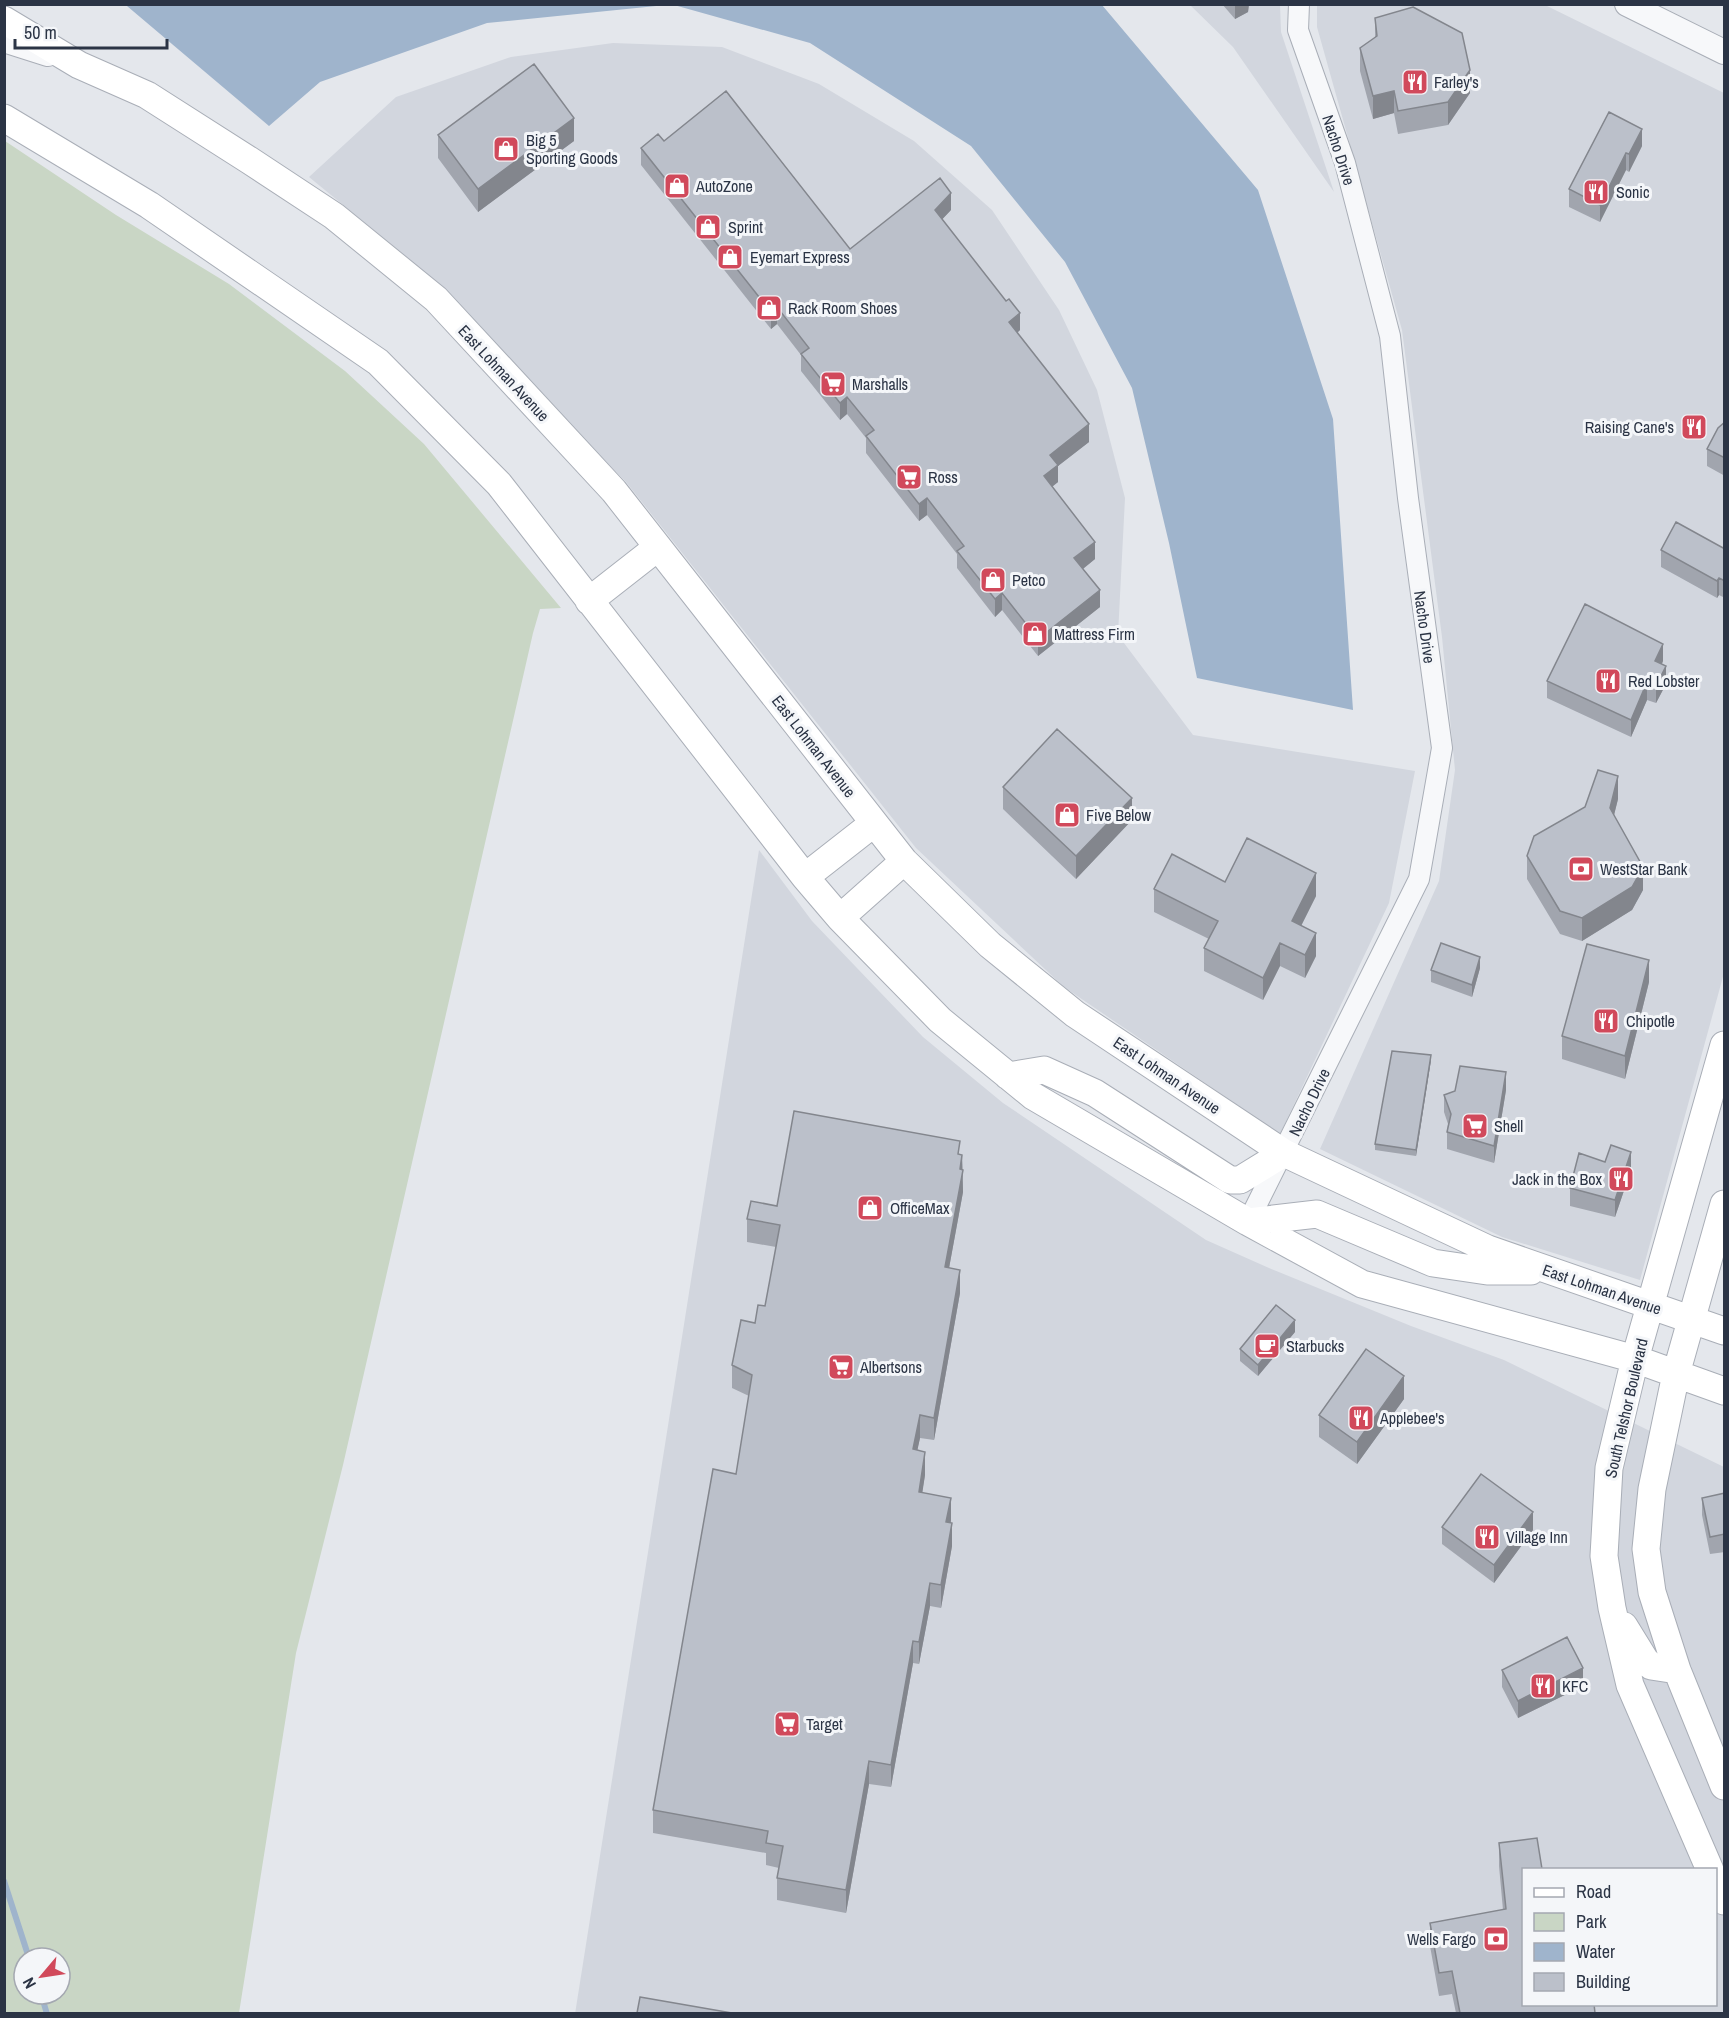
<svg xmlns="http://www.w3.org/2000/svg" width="1729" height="2018" viewBox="0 0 1729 2018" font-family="'Archivo Narrow',sans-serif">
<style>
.built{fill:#d2d6de;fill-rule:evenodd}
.green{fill:#c9d6c5;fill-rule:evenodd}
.water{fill:#9fb4cc}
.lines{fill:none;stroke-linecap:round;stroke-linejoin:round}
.stream{stroke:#9fb4cc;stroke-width:6}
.minor-casing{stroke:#a9aeb7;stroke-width:22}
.tertiary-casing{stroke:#a9aeb7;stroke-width:26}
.secondary-casing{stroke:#a9aeb7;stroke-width:29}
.minor{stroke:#f7f8fa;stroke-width:20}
.tertiary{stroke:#f7f8fa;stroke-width:24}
.secondary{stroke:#fff;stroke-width:27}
.wall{fill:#a1a5ae}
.shaded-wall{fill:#83868d}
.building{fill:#bbc0ca;stroke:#83868d;stroke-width:1.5}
.labels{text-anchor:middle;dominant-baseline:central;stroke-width:6;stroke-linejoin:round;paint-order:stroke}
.poi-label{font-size:16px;fill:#2b3445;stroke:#f4f6f9;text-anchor:start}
.street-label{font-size:16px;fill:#2b3445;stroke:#f4f6f9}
</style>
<rect width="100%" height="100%" fill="#e4e7ec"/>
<path class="built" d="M 1190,5 L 1280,5 L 1281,32 L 1334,192 L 1233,47 Z
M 1317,5 L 1545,5 L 1724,93 L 1724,973 L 1640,1280 L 1502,1237 L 1320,1149 L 1439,881 L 1455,770 L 1442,637 L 1402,330 L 1317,27 Z
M 613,43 L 722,47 L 819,84 L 914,141 L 992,210 L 1059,310 L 1097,390 L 1125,498 L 1118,635 L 1193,735 L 1415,771 L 1389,903 L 1280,1134 L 1064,987 L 916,848 L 626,482 L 408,258 L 309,177 L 396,97 L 511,57 Z
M 759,850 L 812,921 L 923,1037 L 1003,1103 L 1206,1240 L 1269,1268 L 1411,1326 L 1504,1360 L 1724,1467 L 1724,2013 L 575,2014 ZM 1524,1870 L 1716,1870 L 1716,2004 L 1524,2004 Z"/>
<path class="green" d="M 5,141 L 116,215 L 229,284 L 345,371 L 424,444 L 561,608 L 540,609 L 533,633 L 343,1465 L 296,1653 L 239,2013 L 5,2013 ZM 24,1958 L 60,1958 L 60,1994 L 24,1994 Z"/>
<path class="water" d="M 129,5 L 129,4 L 666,5 L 487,23 L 320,82 L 269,126 L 127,6 Z
M 1102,5 L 1258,190 L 1333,419 L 1353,710 L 1197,678 L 1169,543 L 1132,388 L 1065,262 L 971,146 L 810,43 L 674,5 Z"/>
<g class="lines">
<path class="stream" d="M 4,1881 L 29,1958
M 41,1994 L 47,2014"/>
<g class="minor-casing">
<path id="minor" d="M 1248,1222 L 1419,879 L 1442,748 L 1408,498 L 1390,336 L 1345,163 L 1298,30 L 1299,4"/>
</g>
<g class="tertiary-casing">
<path id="tertiary" d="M 1627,4 L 1724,52
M 4,40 L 48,54"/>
</g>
<g class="secondary-casing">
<path id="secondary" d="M 4,20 L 79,65 L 147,95 L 249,160 L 334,216 L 436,299 L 614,491 L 904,861 L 990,945 L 1075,1014 L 1284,1153 L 1488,1249 L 1724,1331
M 4,118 L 149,205 L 378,362 L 499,484 L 805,877 L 840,918 L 940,1020 L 1033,1096 L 1248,1222 L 1362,1284 L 1635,1359 L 1724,1391
M 589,601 L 658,547
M 805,877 L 874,823
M 840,918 L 904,861
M 1008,1076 L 1044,1070 L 1095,1093 L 1230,1180 L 1240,1180 L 1284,1153
M 1724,1204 L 1676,1374 L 1652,1489 L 1646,1549 L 1652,1592 L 1677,1670 L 1724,1786
M 1248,1222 L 1317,1214 L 1433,1263 L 1487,1271 L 1531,1271
M 1624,1626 L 1645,1660 L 1651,1666 L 1677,1670
M 1710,1870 L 1630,1685 L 1612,1608 L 1604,1556 L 1609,1468 L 1635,1359 L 1724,1045
M 1716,1881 L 1724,1901"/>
</g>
<use href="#minor" class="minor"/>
<use href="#tertiary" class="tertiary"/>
<use href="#secondary" class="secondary"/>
</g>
<path class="wall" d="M 1222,4 L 1249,4 L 1248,12 L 1235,19 Z
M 1375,18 L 1470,93 L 1448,125 L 1398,134 L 1394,113 L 1373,119 L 1360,71 L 1360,48 L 1375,38 Z
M 1609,112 L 1642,146 L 1629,172 L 1626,170 L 1600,222 L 1569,207 L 1569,189 Z
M 438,135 L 574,141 L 478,212 L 438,158 Z
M 664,141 L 850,249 L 951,210 L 942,219 L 1020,330 L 1017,333 L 1089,442 L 1058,466 L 1058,482 L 1052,487 L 1095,559 L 1083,569 L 1100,607 L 1038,656 L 1002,610 L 995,617 L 957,568 L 957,554 L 927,515 L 919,521 L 866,453 L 866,438 L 847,414 L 840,420 L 801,371 L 801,355 L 777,324 L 771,329 L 641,165 L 641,148 Z
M 1725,422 L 1725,476 L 1707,466 L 1707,449 Z
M 1725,549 L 1725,598 L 1719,595 L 1717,598 L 1661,567 L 1661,550 Z
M 1663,661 L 1662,664 L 1666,684 L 1656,703 L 1647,700 L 1631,737 L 1547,698 L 1547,681 Z
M 1003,787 L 1132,820 L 1076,879 L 1003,809 Z
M 1618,799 L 1614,815 L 1643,890 L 1632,910 L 1582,941 L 1560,934 L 1527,879 L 1527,856 Z
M 1225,882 L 1316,896 L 1301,926 L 1316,956 L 1305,978 L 1280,966 L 1263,1000 L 1204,971 L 1204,948 L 1209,939 L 1154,912 L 1154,889 Z
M 1480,968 L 1472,997 L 1431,982 L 1431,970 Z
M 1649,982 L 1625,1079 L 1562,1059 L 1562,1036 Z
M 1431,1060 L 1416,1156 L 1375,1150 L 1375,1144 Z
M 1506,1090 L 1494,1163 L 1447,1149 L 1447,1132 L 1448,1124 L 1444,1112 L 1444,1095 L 1455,1091 Z
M 960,1155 L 962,1155 L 963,1192 L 949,1268 L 960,1293 L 934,1440 L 920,1438 L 917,1450 L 925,1475 L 922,1492 L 951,1520 L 952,1546 L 941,1608 L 930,1606 L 919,1664 L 913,1663 L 891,1787 L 869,1784 L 846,1913 L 777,1900 L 777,1878 L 779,1868 L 766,1865 L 766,1853 L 653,1833 L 653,1810 L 736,1474 L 749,1396 L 732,1388 L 732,1365 L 755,1323 L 765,1306 L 776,1247 L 747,1242 L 747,1219 L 777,1206 Z
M 1631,1170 L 1615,1217 L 1570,1206 L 1570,1188 Z
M 1295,1332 L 1258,1376 L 1240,1361 L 1240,1349 Z
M 1404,1399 L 1357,1464 L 1319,1437 L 1319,1415 Z
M 1725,1493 L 1725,1552 L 1710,1554 L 1702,1515 L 1702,1498 Z
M 1442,1527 L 1533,1530 L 1494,1583 L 1442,1544 Z
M 1502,1670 L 1583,1686 L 1518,1718 L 1502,1687 Z
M 1499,1843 L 1524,1869 L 1595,2013 L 1456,2013 L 1452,1994 L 1439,1996 L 1430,1946 L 1430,1923 L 1503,1910 L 1499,1866 Z"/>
<path class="shaded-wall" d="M 1235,4 L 1249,4 L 1248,12 L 1235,19 Z
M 1470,70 L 1470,93 L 1448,125 L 1448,102 Z
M 1394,91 L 1394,113 L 1373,119 L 1373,96 Z
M 574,118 L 574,141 L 478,212 L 478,189 Z
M 1642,129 L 1642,146 L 1629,172 L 1629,154 Z
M 1626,153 L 1626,170 L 1600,222 L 1600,205 Z
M 951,193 L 951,210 L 935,227 L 935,210 Z
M 777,307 L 777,324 L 771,329 L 771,312 Z
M 1020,313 L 1020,330 L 1009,340 L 1009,322 Z
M 847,397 L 847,414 L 840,420 L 840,403 Z
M 1089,424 L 1089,442 L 1058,466 L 1058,482 L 1044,493 L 1044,476 L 1050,455 Z
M 927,498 L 927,515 L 919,521 L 919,504 Z
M 1095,542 L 1095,559 L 1074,576 L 1074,558 Z
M 1719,578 L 1719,595 L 1717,598 L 1717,581 Z
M 1100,590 L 1100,607 L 1038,656 L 1038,639 Z
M 1002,593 L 1002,610 L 995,617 L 995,599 Z
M 1663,644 L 1663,661 L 1655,678 L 1655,661 Z
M 1666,666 L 1666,684 L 1656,703 L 1656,686 Z
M 1647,682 L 1647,700 L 1631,737 L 1631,720 Z
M 1618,776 L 1618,799 L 1610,831 L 1610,808 Z
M 1132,798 L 1132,820 L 1076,879 L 1076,856 Z
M 1643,867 L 1643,890 L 1632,910 L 1582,941 L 1582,918 Z
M 1316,873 L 1316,896 L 1292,944 L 1292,921 Z
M 1316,933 L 1316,956 L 1305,978 L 1305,955 Z
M 1280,943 L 1280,966 L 1263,1000 L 1263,978 Z
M 1480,957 L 1480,968 L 1472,997 L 1472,985 Z
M 1649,960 L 1649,982 L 1625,1079 L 1625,1056 Z
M 1431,1055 L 1431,1060 L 1416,1156 L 1416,1150 Z
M 1506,1072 L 1506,1090 L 1494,1163 L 1494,1146 Z
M 1631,1152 L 1631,1170 L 1615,1217 L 1615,1200 Z
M 962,1155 L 963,1192 L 945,1290 L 945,1267 Z
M 960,1270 L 960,1293 L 934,1440 L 934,1418 Z
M 1295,1320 L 1295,1332 L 1258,1376 L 1258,1365 Z
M 1404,1376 L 1404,1399 L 1357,1464 L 1357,1442 Z
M 920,1415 L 920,1438 L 913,1471 L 913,1449 Z
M 925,1452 L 925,1475 L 919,1515 L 919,1492 Z
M 951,1498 L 951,1520 L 946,1545 L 946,1522 Z
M 1533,1512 L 1533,1530 L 1494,1583 L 1494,1565 Z
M 952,1523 L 952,1546 L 941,1608 L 941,1585 Z
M 930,1583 L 930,1606 L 919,1664 L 919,1642 Z
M 913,1641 L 913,1663 L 891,1787 L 891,1765 Z
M 1583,1668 L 1583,1686 L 1518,1718 L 1518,1701 Z
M 869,1761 L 869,1784 L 846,1913 L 846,1890 Z"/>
<path class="building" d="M 1413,7 L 1462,33 L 1470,70 L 1448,102 L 1398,111 L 1394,91 L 1373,96 L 1360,48 L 1377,36 L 1375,18 Z
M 534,64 L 574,118 L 478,189 L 438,135 Z
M 726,91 L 850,249 L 940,178 L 951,193 L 935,210 L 1006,301 L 1009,299 L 1020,313 L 1009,322 L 1089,424 L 1050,455 L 1058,465 L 1044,476 L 1095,542 L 1074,558 L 1100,590 L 1038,639 L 1002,593 L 995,599 L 957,551 L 964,546 L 927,498 L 919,504 L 866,436 L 874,430 L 847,397 L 840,403 L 801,354 L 809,348 L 777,307 L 771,312 L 641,148 L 658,134 L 664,141 Z
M 1609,112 L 1642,129 L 1629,154 L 1626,153 L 1600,205 L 1569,189 Z
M 1725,422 L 1725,458 L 1707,449 L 1718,428 Z
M 1676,522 L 1725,549 L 1725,581 L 1719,578 L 1717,581 L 1661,550 Z
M 1585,604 L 1663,644 L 1655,661 L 1666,666 L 1656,686 L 1647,682 L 1631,720 L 1547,681 Z
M 1057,729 L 1132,798 L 1076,856 L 1003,787 Z
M 1598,770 L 1618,776 L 1610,808 L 1643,867 L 1632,887 L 1582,918 L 1560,911 L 1527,856 L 1534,836 L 1585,807 Z
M 1247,838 L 1316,873 L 1292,921 L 1316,933 L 1305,955 L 1280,943 L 1263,978 L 1204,948 L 1218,921 L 1154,889 L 1172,854 L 1225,882 Z
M 1441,943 L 1480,957 L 1472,985 L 1431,970 Z
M 1587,944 L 1649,960 L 1625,1056 L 1562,1036 Z
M 1392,1051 L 1431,1055 L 1416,1150 L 1375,1144 Z
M 1460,1066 L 1506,1072 L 1494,1146 L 1447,1132 L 1451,1114 L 1444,1095 L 1455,1091 Z
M 794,1111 L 960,1141 L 958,1154 L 962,1155 L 960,1169 L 963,1170 L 945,1267 L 960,1270 L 934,1418 L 920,1415 L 913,1449 L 925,1452 L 919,1492 L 951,1498 L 946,1522 L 952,1523 L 941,1585 L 930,1583 L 919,1642 L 913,1641 L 891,1765 L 869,1761 L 846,1890 L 777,1878 L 783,1846 L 766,1843 L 768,1831 L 653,1810 L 713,1469 L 736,1474 L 752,1375 L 732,1365 L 741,1320 L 755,1323 L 758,1305 L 765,1306 L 780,1225 L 747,1219 L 751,1201 L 777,1206 Z
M 1611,1145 L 1631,1152 L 1615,1200 L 1570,1188 L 1579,1153 L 1605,1162 Z
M 1276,1305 L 1295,1320 L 1258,1365 L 1240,1349 Z
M 1366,1349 L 1404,1376 L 1357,1442 L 1319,1415 Z
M 1481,1474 L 1533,1512 L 1494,1565 L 1442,1527 Z
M 1725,1493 L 1725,1534 L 1710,1537 L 1702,1498 Z
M 1567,1637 L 1583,1668 L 1518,1701 L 1502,1670 Z
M 1537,1838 L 1542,1869 L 1524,1869 L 1524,2004 L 1594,2004 L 1595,2013 L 1460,2013 L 1452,1971 L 1439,1973 L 1430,1923 L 1506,1909 L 1499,1843 Z
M 640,1997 L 732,2013 L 637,2013 Z"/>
<defs>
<g id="restaurant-square" transform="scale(1.35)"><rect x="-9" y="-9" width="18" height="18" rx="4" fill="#d1495b" stroke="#f4f6f9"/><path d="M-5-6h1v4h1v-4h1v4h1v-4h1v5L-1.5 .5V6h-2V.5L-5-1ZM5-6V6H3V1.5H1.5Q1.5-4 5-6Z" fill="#fff"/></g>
<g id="shop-square" transform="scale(1.35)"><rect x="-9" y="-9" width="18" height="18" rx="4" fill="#d1495b" stroke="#f4f6f9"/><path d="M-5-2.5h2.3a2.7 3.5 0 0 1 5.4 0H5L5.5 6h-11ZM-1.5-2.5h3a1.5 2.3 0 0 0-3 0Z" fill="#fff"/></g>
<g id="supermarket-square" transform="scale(1.35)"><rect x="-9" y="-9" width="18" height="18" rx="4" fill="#d1495b" stroke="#f4f6f9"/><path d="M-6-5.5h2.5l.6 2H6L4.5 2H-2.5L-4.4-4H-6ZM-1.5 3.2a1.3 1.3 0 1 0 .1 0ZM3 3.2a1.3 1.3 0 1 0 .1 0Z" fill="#fff"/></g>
<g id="bank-square" transform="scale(1.35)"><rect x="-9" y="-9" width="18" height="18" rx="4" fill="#d1495b" stroke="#f4f6f9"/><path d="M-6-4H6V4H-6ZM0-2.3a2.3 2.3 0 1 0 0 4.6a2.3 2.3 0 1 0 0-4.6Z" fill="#fff"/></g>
<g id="cafe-square" transform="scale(1.35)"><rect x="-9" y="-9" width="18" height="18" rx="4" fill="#d1495b" stroke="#f4f6f9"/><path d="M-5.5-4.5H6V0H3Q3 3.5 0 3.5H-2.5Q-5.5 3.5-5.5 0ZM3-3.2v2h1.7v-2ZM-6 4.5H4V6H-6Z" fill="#fff"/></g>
</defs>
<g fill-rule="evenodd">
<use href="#restaurant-square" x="1415" y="82"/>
<use href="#shop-square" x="506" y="149"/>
<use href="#shop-square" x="677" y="186"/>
<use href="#restaurant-square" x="1596" y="192"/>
<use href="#shop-square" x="708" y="227"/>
<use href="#shop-square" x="730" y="257"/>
<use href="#shop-square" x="769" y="308"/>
<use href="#supermarket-square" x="833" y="384"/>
<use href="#restaurant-square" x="1694" y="427"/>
<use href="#supermarket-square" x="909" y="477"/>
<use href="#shop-square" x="993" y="580"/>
<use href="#shop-square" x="1035" y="634"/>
<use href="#restaurant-square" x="1608" y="681"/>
<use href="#shop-square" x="1067" y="815"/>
<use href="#bank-square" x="1581" y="869"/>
<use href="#restaurant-square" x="1606" y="1021"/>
<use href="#supermarket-square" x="1475" y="1126"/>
<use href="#restaurant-square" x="1621" y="1179"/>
<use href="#shop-square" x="870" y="1208"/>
<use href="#cafe-square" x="1267" y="1346"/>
<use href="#supermarket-square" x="841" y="1367"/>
<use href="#restaurant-square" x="1361" y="1418"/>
<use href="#restaurant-square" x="1487" y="1537"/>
<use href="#restaurant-square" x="1543" y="1686"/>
<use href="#supermarket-square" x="787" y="1724"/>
<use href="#bank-square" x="1496" y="1939"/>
</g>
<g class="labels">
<g class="poi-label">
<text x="1434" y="82">Farley's</text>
<text x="526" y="140">Big 5<tspan x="526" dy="18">Sporting Goods</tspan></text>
<text x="696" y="186">AutoZone</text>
<text x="1616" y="192">Sonic</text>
<text x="728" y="227">Sprint</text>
<text x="750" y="257">Eyemart Express</text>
<text x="788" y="308">Rack Room Shoes</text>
<text x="852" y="384">Marshalls</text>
<text x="1674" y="427" text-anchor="end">Raising Cane's</text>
<text x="928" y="477">Ross</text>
<text x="1012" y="580">Petco</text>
<text x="1054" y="634">Mattress Firm</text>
<text x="1628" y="681">Red Lobster</text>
<text x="1086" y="815">Five Below</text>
<text x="1600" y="869">WestStar Bank</text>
<text x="1626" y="1021">Chipotle</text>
<text x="1494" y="1126">Shell</text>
<text x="1602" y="1179" text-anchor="end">Jack in the Box</text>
<text x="890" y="1208">OfficeMax</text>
<text x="1286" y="1346">Starbucks</text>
<text x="860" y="1367">Albertsons</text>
<text x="1380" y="1418">Applebee's</text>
<text x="1506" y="1537">Village Inn</text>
<text x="1562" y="1686">KFC</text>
<text x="806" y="1724">Target</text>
<text x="1476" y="1939" text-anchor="end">Wells Fargo</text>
</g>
<g class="street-label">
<text transform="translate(1339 150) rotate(72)">Nacho Drive</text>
<text transform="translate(504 373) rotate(47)">East Lohman Avenue</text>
<text transform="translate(1425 627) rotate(82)">Nacho Drive</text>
<text transform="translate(814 746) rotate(52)">East Lohman Avenue</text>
<text transform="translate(1167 1075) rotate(34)">East Lohman Avenue</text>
<text transform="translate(1309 1102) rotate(-64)">Nacho Drive</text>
<text transform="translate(1602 1289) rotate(19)">East Lohman Avenue</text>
<text transform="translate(1626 1408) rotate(-77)">South Telshor Boulevard</text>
</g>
</g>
<rect width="1729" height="2018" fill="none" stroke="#2b3445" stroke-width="12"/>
<rect x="1522" y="1868" width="195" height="138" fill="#f4f6f9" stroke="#a4a8b1" stroke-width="1.5"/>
<rect x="1534" y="1888" width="30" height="9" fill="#ffffff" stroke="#a4a8b1" stroke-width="1.5"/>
<text x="1576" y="1898" font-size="18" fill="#2b3445">Road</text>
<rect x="1534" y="1913" width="30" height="18" fill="#c9d6c5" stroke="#a4a8b1" stroke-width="1.5"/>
<text x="1576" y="1928" font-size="18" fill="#2b3445">Park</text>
<rect x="1534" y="1943" width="30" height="18" fill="#9fb4cc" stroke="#a4a8b1" stroke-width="1.5"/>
<text x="1576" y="1958" font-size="18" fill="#2b3445">Water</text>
<rect x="1534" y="1973" width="30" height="18" fill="#bbc0ca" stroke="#a4a8b1" stroke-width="1.5"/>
<text x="1576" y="1988" font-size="18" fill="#2b3445">Building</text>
<g transform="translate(42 1976) rotate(241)"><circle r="28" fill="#f4f6f9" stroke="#a4a8b1" stroke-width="1.5"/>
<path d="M0-4.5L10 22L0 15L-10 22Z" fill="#d1495b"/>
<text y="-9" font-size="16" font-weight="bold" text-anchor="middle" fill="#2b3445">N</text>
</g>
<path d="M15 39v9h152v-9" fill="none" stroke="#2b3445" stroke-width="3"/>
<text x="24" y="39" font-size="18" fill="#2b3445" stroke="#f4f6f9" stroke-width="4.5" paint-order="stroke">50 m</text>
</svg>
